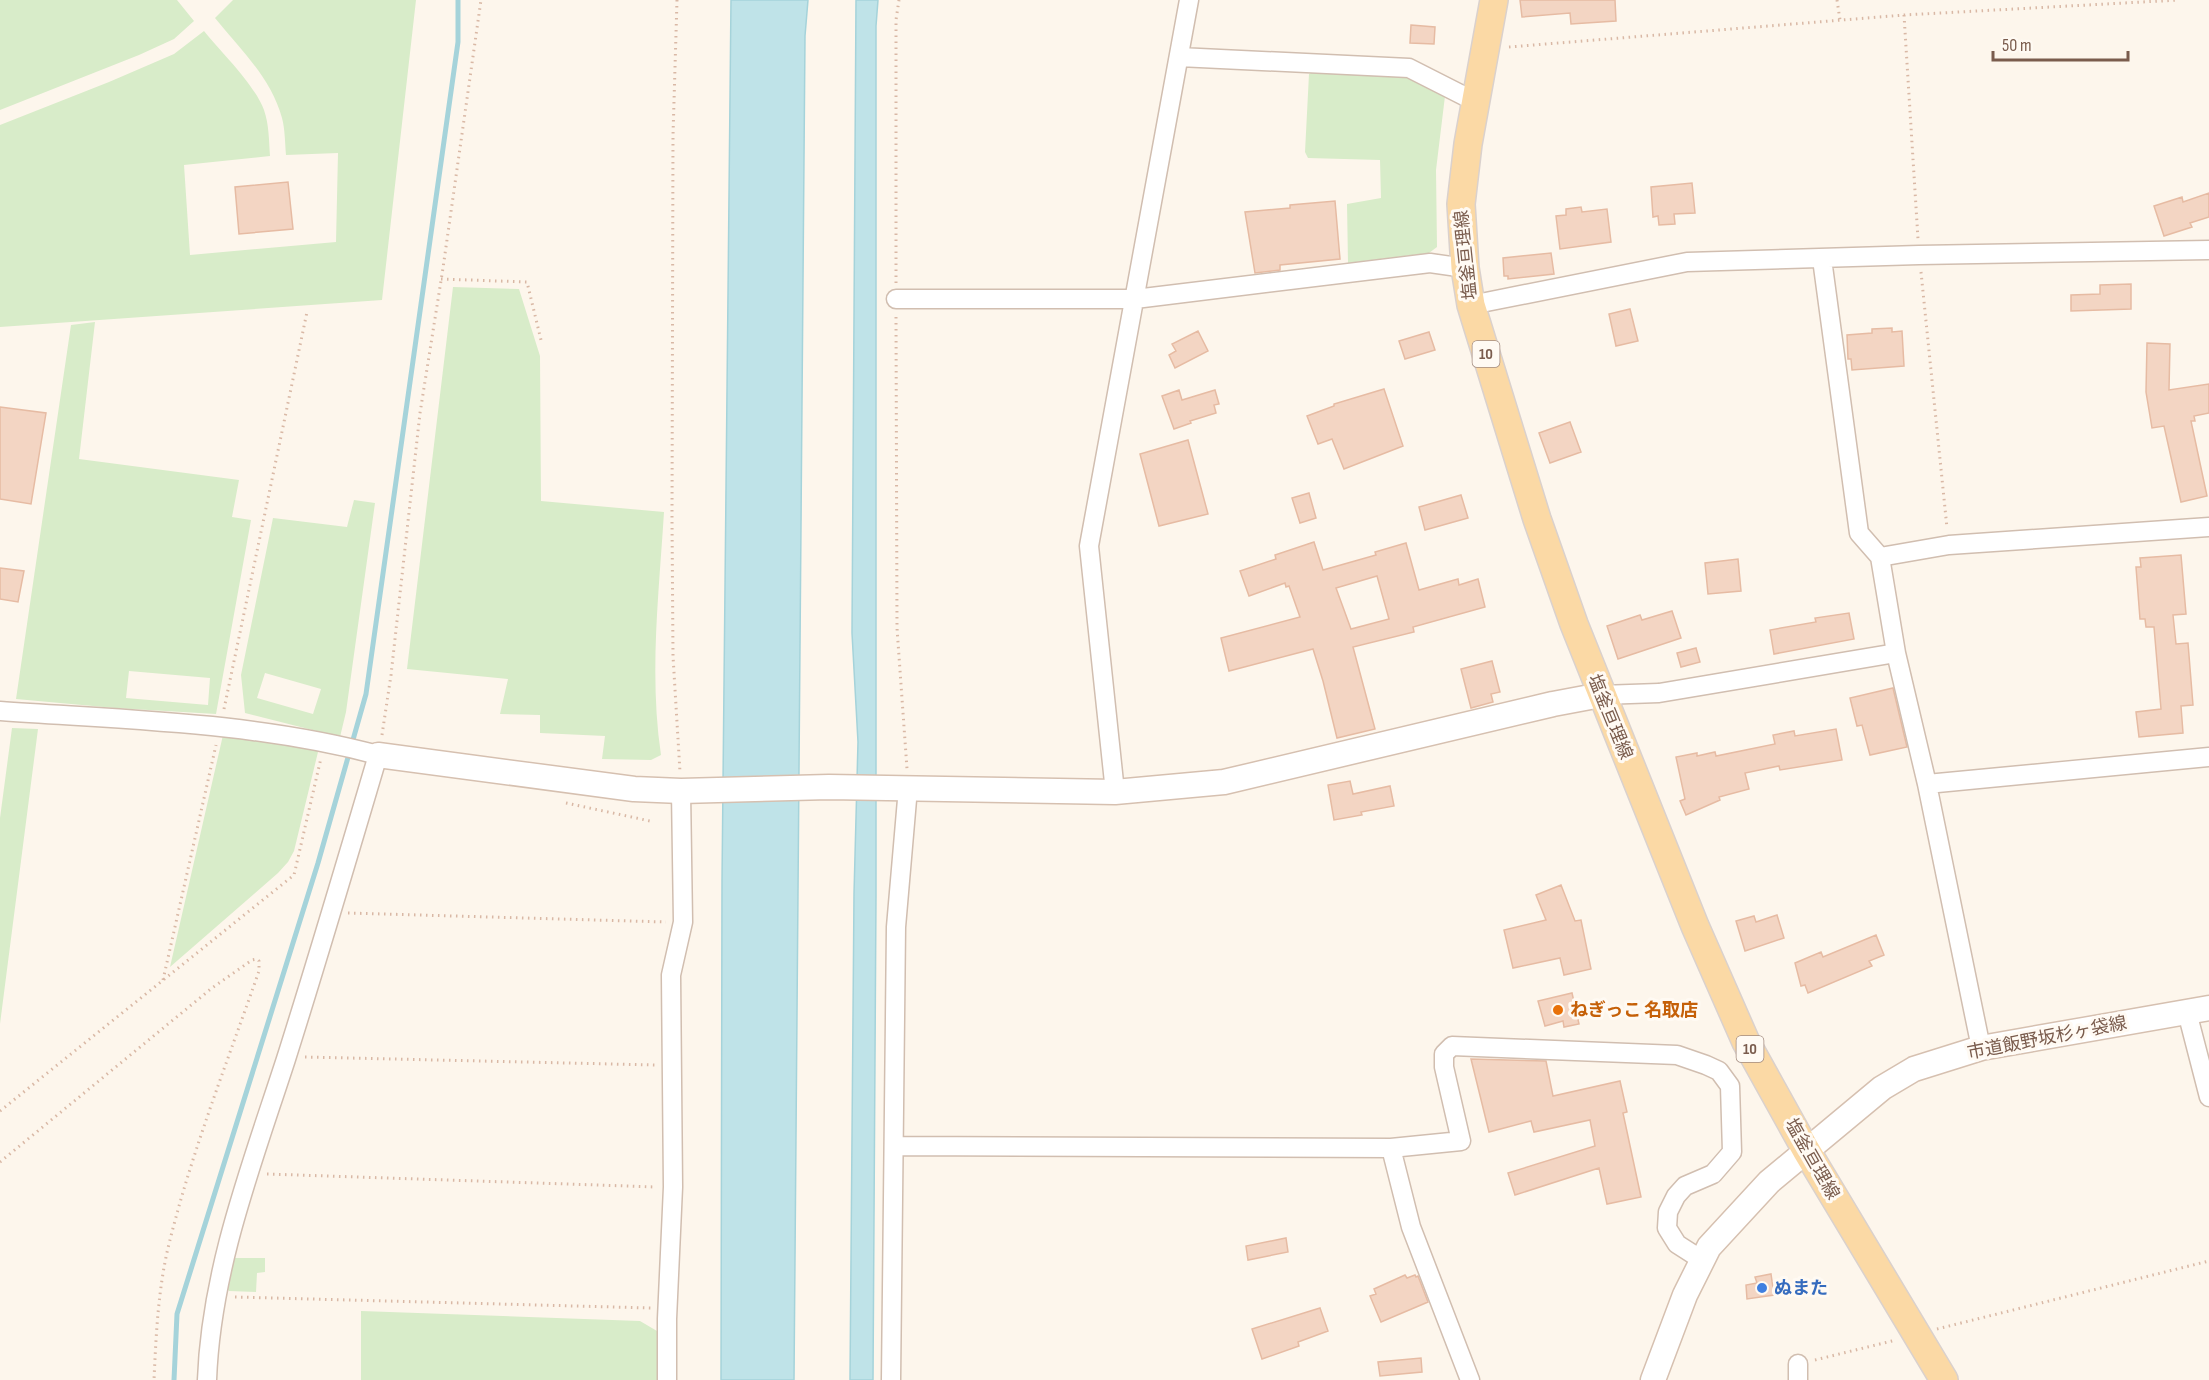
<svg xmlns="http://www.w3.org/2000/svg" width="2209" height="1380" viewBox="0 0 2209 1380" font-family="'Sofia Sans Condensed','Noto Sans JP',sans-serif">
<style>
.green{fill:#d8ecc9;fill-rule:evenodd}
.water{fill:#bfe3e8;stroke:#a5d3da;stroke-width:1.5}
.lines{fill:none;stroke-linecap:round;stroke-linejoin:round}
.stream{stroke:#a5d3da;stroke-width:5}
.building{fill:#f3d5c3;stroke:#e6bba3;stroke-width:1.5;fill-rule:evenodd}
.street-casing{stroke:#d1beb0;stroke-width:21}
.secondary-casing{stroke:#d6c0b0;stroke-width:27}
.primary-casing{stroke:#dad1cd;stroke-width:30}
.path{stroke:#d9b8a5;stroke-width:3;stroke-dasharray:1.5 4.5;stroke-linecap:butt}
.street{stroke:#fff;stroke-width:18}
.secondary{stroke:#fff;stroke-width:24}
.primary{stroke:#fbd9a5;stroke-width:27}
.food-dot{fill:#e8710a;stroke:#fffaf3;stroke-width:2}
.shop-dot{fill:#3f7fe0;stroke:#fffaf3;stroke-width:2}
.labels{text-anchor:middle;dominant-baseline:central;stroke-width:6;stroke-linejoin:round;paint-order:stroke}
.shield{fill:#fffaf3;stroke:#a28b7f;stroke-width:1.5}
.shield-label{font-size:16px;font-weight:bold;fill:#7a5c4d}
.street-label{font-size:18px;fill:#7a5c4d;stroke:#fffaf3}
.food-label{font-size:18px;font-weight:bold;fill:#c56008;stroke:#fffaf3;text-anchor:start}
.shop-label{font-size:18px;font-weight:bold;fill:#366cbe;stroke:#fffaf3;text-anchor:start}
</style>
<rect width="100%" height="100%" fill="#fdf6ec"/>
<path class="green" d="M 0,0 L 177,0 L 194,21 L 174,39 L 139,55 L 0,110 Z
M 233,0 L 416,0 L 382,300 L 0,327 L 0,125 L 109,82 L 174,54 L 204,31 C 221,52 255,85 264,110 C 269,124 269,141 270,156 L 184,165 L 190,255 L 336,242 L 338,153 L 286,155 C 285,143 285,129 282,118 C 271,78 241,50 215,18 Z
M 1319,69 L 1410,77 L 1445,96 L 1436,170 L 1437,247 L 1429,253 L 1348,263 L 1347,204 L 1381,198 L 1380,160 L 1308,158 L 1305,152 L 1309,74 Z
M 453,287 L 519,289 L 540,356 L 541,501 L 664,512 C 659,593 649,675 661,755 L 651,760 L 602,759 L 605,736 L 540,733 L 540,715 L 500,714 L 508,679 L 407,669 Z
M 95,322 L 79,459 L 239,480 L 232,517 L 251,520 L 216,714 L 115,708 L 16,699 L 71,325 ZM 129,671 L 210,678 L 208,705 L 126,698 Z
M 354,500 L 375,503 L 346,712 L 340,737 L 245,713 L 241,675 L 273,518 L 347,527 ZM 265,673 L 321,689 L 313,714 L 257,698 Z
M 12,728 L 38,729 L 0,1024 L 0,818 Z
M 223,735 L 314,747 L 318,752 L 294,851 L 288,862 L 278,873 L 170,967 Z
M 233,1258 L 265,1258 L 265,1272 L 257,1273 L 256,1292 L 229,1291 L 223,1283 Z
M 361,1311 L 640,1321 L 657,1331 L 657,1380 L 361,1380 Z"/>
<path class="water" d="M 731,0 L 808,0 L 805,36 L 794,1380 L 721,1380 L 722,881 Z
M 856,0 L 878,0 L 876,26 L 876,895 L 873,1380 L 850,1380 L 854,894 L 858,742 L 852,633 Z"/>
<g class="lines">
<path class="stream" d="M 174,1380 L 177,1314 L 318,863 L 366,694 L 458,42 L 458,0"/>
</g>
<path class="building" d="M 1520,0 L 1615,0 L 1616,21 L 1571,24 L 1570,13 L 1522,17 Z
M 1411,25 L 1435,27 L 1434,44 L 1410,43 Z
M 288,182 L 293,229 L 239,234 L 235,187 Z
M 1692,183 L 1695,213 L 1674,214 L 1675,224 L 1659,225 L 1658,216 L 1653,217 L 1651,187 Z
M 2209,193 L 2209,217 L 2190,223 L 2192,227 L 2164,236 L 2154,206 L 2182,197 L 2183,202 Z
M 1335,201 L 1340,259 L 1280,265 L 1280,270 L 1255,273 L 1245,212 L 1290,208 L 1290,205 Z
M 1581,207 L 1582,212 L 1607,209 L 1611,242 L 1560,249 L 1556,216 L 1566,215 L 1566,209 Z
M 1551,253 L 1554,274 L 1508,279 L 1508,276 L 1504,276 L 1503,258 Z
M 2131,284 L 2131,309 L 2071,311 L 2071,295 L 2100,294 L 2100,285 Z
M 1630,309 L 1638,341 L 1616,346 L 1609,314 Z
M 1892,328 L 1892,332 L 1902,331 L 1904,366 L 1852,370 L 1851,359 L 1848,359 L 1847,335 L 1872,333 L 1872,329 Z
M 1198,331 L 1208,351 L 1175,368 L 1169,355 L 1176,351 L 1172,344 Z
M 1429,332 L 1435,350 L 1405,359 L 1399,341 Z
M 2147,343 L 2170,344 L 2169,390 L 2209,384 L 2209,413 L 2194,416 L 2195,421 L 2191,421 L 2207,496 L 2181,502 L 2164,426 L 2152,428 L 2146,392 Z
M 1384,389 L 1403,446 L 1344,469 L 1332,439 L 1318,444 L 1307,416 L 1334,406 L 1334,404 Z
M 1179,390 L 1182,400 L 1215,390 L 1219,404 L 1214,405 L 1216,413 L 1190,421 L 1191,423 L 1174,429 L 1162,396 Z
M 0,407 L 46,413 L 31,504 L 0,499 Z
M 1570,422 L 1581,452 L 1550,463 L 1539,433 Z
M 1188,440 L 1208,514 L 1159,526 L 1140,454 Z
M 1309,493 L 1316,518 L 1300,523 L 1292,498 Z
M 1461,495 L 1468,518 L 1425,530 L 1419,507 Z
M 1314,542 L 1323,570 L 1376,555 L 1375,552 L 1406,543 L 1419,590 L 1458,579 L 1459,585 L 1478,579 L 1485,607 L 1413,627 L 1414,632 L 1353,647 L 1375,729 L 1337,738 L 1323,681 L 1313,649 L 1229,671 L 1221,638 L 1300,617 L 1289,586 L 1286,587 L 1285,583 L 1249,596 L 1240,571 L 1276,559 L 1275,555 ZM 1377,576 L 1389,619 L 1351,629 L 1336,588 Z
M 2181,555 L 2186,614 L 2173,615 L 2176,644 L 2188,643 L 2193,705 L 2181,706 L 2183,733 L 2139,737 L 2136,712 L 2161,709 L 2154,627 L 2146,627 L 2145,619 L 2140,619 L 2136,567 L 2141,567 L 2140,558 Z
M 1738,559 L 1741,591 L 1708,594 L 1705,563 Z
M 0,568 L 24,571 L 18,602 L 0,599 Z
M 1672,611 L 1681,638 L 1618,659 L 1607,626 L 1640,615 L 1642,620 Z
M 1849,613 L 1854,639 L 1774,654 L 1770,630 L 1816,622 L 1815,618 Z
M 1696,648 L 1700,662 L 1681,667 L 1677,653 Z
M 1492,661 L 1500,692 L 1491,694 L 1493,702 L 1471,708 L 1461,669 Z
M 1893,688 L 1907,747 L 1870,755 L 1862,725 L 1857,726 L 1850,698 Z
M 1836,729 L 1842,760 L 1780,770 L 1779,766 L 1745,773 L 1749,789 L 1719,797 L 1720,800 L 1686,815 L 1680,801 L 1685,799 L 1676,757 L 1697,753 L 1697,756 L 1715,752 L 1716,756 L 1775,744 L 1773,735 L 1794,731 L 1795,736 Z
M 1350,781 L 1353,794 L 1390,786 L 1394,806 L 1361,812 L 1362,815 L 1334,820 L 1328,785 Z
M 1561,885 L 1575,921 L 1581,920 L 1591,969 L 1564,975 L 1560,958 L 1513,968 L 1504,930 L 1546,920 L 1536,895 Z
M 1777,915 L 1784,938 L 1745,951 L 1736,921 L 1754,916 L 1756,922 Z
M 1876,935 L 1884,955 L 1869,961 L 1872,966 L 1808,993 L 1805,985 L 1801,986 L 1795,963 L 1821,952 L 1823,957 Z
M 1572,993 L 1579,1024 L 1564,1027 L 1563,1021 L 1545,1026 L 1538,1001 Z
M 1471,1059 L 1546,1061 L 1553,1096 L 1620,1081 L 1627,1112 L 1623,1113 L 1641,1197 L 1607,1204 L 1599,1168 L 1515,1195 L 1508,1173 L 1595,1146 L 1590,1120 L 1534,1132 L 1531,1121 L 1489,1132 Z
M 1286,1238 L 1288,1252 L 1248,1260 L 1246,1246 Z
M 1771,1274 L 1774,1295 L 1747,1299 L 1746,1285 L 1757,1283 L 1755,1277 Z
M 1405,1275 L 1407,1278 L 1415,1275 L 1416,1277 L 1418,1276 L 1428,1302 L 1381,1322 L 1370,1296 L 1376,1294 L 1374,1289 Z
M 1320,1308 L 1328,1331 L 1298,1342 L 1299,1346 L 1262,1359 L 1252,1329 Z
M 1421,1358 L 1422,1372 L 1380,1376 L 1378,1362 Z"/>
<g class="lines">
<g class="street-casing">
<path id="street" d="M 1179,57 L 1409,68 L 1476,102
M 1822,259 L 1859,533 L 1880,557
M 896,299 L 1135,299 L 1430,263 L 1465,268
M 1471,305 L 1687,262 L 1919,255 L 2209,250
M 1601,695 L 1659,693 L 1896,653
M 0,711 C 126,720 255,722 378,755 C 348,856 318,958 286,1059 C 252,1164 211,1269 207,1380
M 1927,784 L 2209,757
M 1115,792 L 1089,546 L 1189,0
M 2187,1012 L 2209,1097
M 1981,1048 L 1927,784 L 1896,653 L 1880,557 L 1949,545 L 2209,527
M 894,1146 L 1391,1148 L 1461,1141 L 1444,1067 L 1444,1054 L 1452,1046 L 1677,1055 L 1706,1065 L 1719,1071 L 1730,1086 L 1732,1152 L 1713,1174 L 1685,1186 L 1676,1196 L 1668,1212 L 1667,1228 L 1677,1244 L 1702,1260
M 1391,1148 L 1411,1227 L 1470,1380
M 667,1380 L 667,1319 L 673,1187 L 671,975 L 683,922 L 681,791
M 891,1380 L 896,927 L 908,788
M 1798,1380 L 1798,1364"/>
</g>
<g class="secondary-casing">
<path id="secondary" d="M 378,755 L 634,789 L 681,791 L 829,787 L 1115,792 L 1224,782 L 1553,704 L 1601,695
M 1653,1380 L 1685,1295 L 1709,1247 L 1769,1182 L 1882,1088 L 1914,1069 L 1981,1048 L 2209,1008"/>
</g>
<g class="primary-casing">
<path id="primary" d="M 1494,0 L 1468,144 L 1461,204 L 1465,268 L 1471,305 L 1537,519 L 1574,624 L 1695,926 L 1746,1042 L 1806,1150 L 1944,1380"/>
</g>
<path class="path" d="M 677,0 L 673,135 L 672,518 L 673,656 L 680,772
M 1837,0 L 1840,20
M 1904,15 L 1918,239
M 1509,47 L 1904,15 L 2179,0
M 1921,272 L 1947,528
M 441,279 L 527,282 L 541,340
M 896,283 L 896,20 L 899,0
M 896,317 L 897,628 L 907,769
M 224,709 L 307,312
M 382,735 L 391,675 L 420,413 L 443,268 L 481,0
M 566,803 L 650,821
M 348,913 L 666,922
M 163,980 L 216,745
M 305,1057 L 655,1065
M 0,1111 L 294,875 L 321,758
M 0,1162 L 212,988 L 252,960 L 257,959 L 259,961 L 259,971 C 227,1063 191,1153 168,1248 C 158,1291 156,1336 154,1380
M 267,1174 L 656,1187
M 235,1297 L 651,1308
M 1937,1329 L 2209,1261
M 1815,1360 L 1896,1340"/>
<use href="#street" class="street"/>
<use href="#secondary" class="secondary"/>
<use href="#primary" class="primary"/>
</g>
<circle class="food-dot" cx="1558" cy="1010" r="6"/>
<circle class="shop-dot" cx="1762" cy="1288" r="6"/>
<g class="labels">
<g class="shield">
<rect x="1472.5" y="341" width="27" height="26" rx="4.5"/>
<rect x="1736.5" y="1036" width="27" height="26" rx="4.5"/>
</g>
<g class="shield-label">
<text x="1486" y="354">10</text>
<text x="1750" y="1049">10</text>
</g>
<g class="street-label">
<text transform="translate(1466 255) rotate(-96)">塩釜亘理線</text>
<text transform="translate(1610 717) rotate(68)">塩釜亘理線</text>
<text transform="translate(2047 1038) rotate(-11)">市道飯野坂杉ヶ袋線</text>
<text transform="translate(1812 1159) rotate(60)">塩釜亘理線</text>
</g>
<g class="food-label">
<text x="1570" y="1010">ねぎっこ 名取店</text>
</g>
<g class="shop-label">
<text x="1774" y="1288">ぬまた</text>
</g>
</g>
<path d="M1993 51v9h135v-9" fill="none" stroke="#7a5c4d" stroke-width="3"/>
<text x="2002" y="51" font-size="18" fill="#7a5c4d" stroke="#fffaf3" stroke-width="4.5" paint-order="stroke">50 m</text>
</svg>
